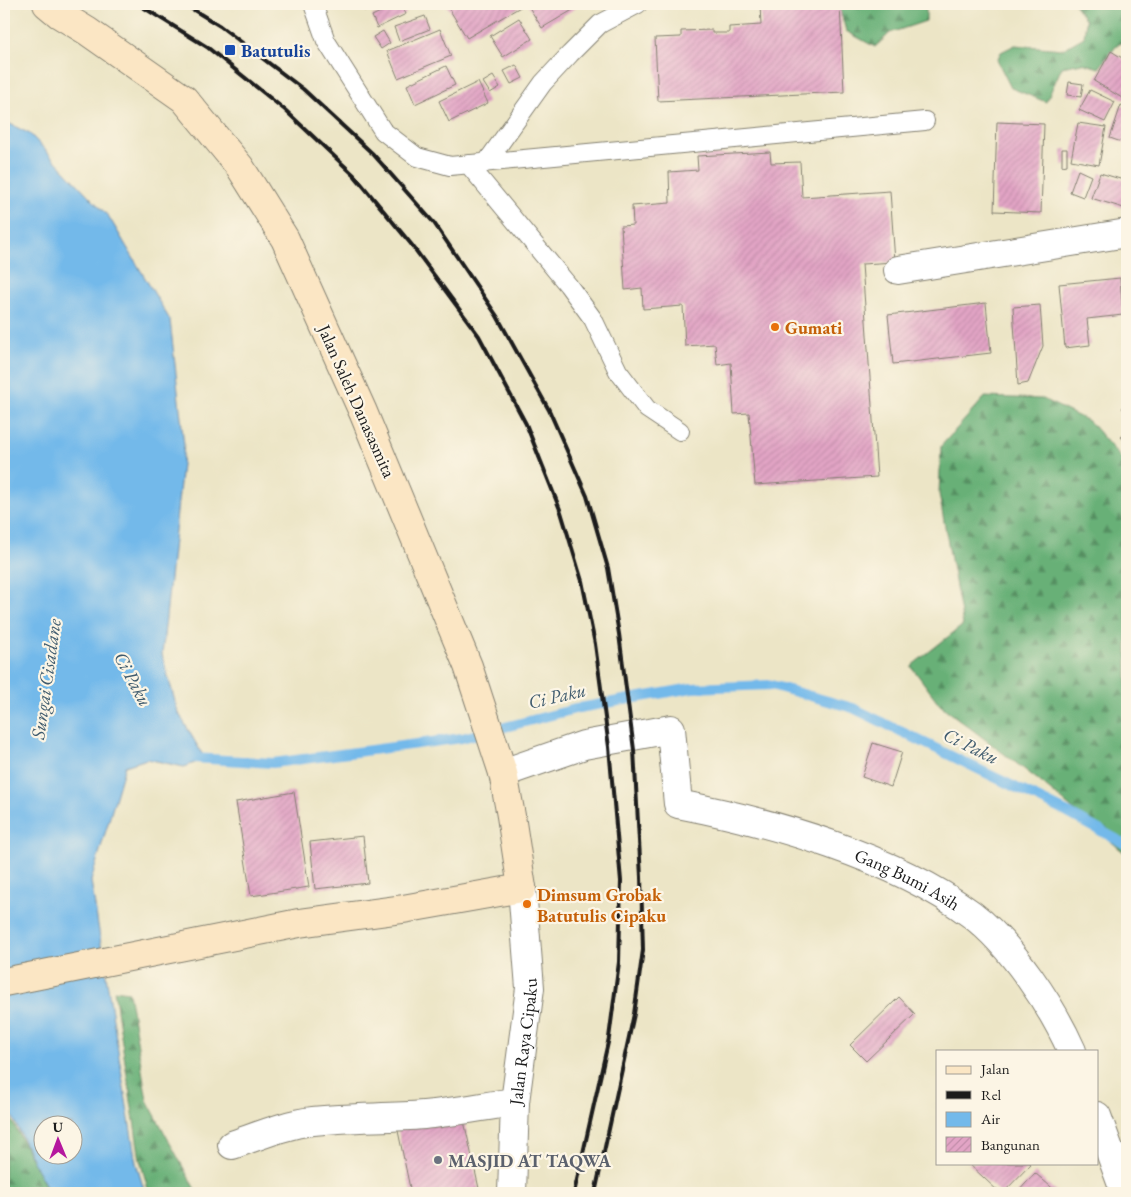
<svg xmlns="http://www.w3.org/2000/svg" width="1131" height="1197" viewBox="0 0 1131 1197" font-family="'EB Garamond',serif">
<style>
.forest{fill:url(#forest-firs);stroke:#42664a}
.water{fill:#73b9ea;stroke:#486a83;fill-rule:evenodd}
.lines{fill:none;stroke-linecap:round;stroke-linejoin:round}
.stream{stroke:#73b9ea;stroke-width:10}
.building{fill:url(#building-hatch)}
.service-casing{stroke:#848071;stroke-width:20}
.minor-casing{stroke:#848071;stroke-width:30}
.tertiary-casing{stroke:#848071;stroke-width:30}
.secondary-casing{stroke:#848071;stroke-width:30}
.service{stroke:#fff;stroke-width:18}
.minor{stroke:#fff;stroke-width:28}
.tertiary{stroke:#fff;stroke-width:28}
.secondary{stroke:#fbe6c4;stroke-width:28}
.rail{stroke:#1c1c1c;stroke-width:4}
.transit-dot{fill:#1a4fb4;stroke:#fcf5e5;stroke-width:2}
.food-dot{fill:#e8710a;stroke:#fcf5e5;stroke-width:2}
.worship-dot{fill:#6b7280;stroke:#fcf5e5;stroke-width:2}
.labels{text-anchor:middle;dominant-baseline:central;stroke-width:4.5;stroke-linejoin:round;paint-order:stroke}
.transit-label{font-size:18px;font-weight:bold;fill:#164399;stroke:#fcf5e5;text-anchor:start}
.food-label{font-size:18px;font-weight:bold;fill:#c56008;stroke:#fcf5e5;text-anchor:start}
.street-label{font-size:18px;fill:#1c1c1c;stroke:#fcf5e5}
.worship-label{font-size:18px;font-weight:bold;fill:#5b616d;stroke:#fcf5e5;text-anchor:start}
.water-label{font-size:19px;font-style:italic;fill:#3f5b6e;stroke:#fcf5e5}
</style>
<defs>
<pattern id="forest-firs" width="22" height="20" patternUnits="userSpaceOnUse" patternTransform="scale(1.25)"><rect width="22" height="20" fill="#68b077"/><path d="M5 1l3.5 6h-7zM16 11l3.5 6h-7z" fill="#558e61"/></pattern>
<pattern id="building-hatch" width="6" height="6" patternUnits="userSpaceOnUse" patternTransform="scale(1.25)"><rect width="6" height="6" fill="#e2a4c5"/><path d="M-1 1l2-2M0 6l6-6M5 7l2-2" fill="none" stroke="#c18da9"/></pattern>
</defs>
<rect width="100%" height="100%" fill="#fcf5e5"/>
<filter id="ink" filterUnits="userSpaceOnUse"><feTurbulence type="fractalNoise" baseFrequency=".02" numOctaves="2"/><feDisplacementMap in="SourceGraphic" scale="10" xChannelSelector="R" yChannelSelector="G"/><feConvolveMatrix kernelMatrix="1 2 1 2 8 2 1 2 1" color-interpolation-filters="sRGB"/></filter>
<filter id="wash" filterUnits="userSpaceOnUse"><feTurbulence type="fractalNoise" baseFrequency=".0096" numOctaves="4" result="noise"/><feDisplacementMap in="SourceGraphic" scale="20" xChannelSelector="R" yChannelSelector="G"/><feGaussianBlur stdDeviation="1.12" result="paint"/><feColorMatrix in="noise" values="0 0 0 0 0 0 0 0 0 0 0 0 0 0 0 0 0 1.4 0 .05"/><feComposite in="paint" operator="in"/></filter>
<g filter="url(#wash)">
<rect width="100%" height="100%" fill="#ece5c6"/>
<path class="forest" d="M 841,4 L 926,4 L 926,21 L 890,33 L 875,47 L 846,31 L 839,6 Z
M 1074,4 L 1127,4 L 1127,42 L 1118,44 L 1099,68 L 1082,63 L 1062,67 L 1046,102 L 1011,88 L 997,60 L 1001,52 L 1015,45 L 1063,49 L 1084,37 L 1086,20 Z
M 985,397 L 1043,399 L 1090,422 L 1127,465 L 1127,855 L 1037,779 L 940,705 L 911,666 L 963,625 L 939,494 L 941,446 Z
M 114,990 L 129,992 L 147,1100 L 197,1193 L 149,1193 L 140,1160 Z
M 4,1105 L 49,1193 L 4,1193 Z"/>
<path class="water" d="M 4,121 L 30,134 L 109,217 L 170,320 L 184,445 L 162,655 L 178,712 L 205,759 L 184,767 L 147,759 L 125,766 L 91,881 L 136,1163 L 145,1193 L 50,1193 L 36,1168 L 4,1098 ZM 42,1124 L 72,1124 L 72,1154 L 42,1154 Z"/>
<g class="lines">
<path class="stream" d="M 194,758 L 273,763 L 462,738 L 579,708 L 692,688 L 771,685 L 853,708 L 1066,812 L 1127,845"/>
</g>
<g id="blocks">
<path class="building" d="M 361,4 L 382,4 L 364,11 Z
M 397,4 L 401,4 L 406,14 L 377,28 L 372,16 Z
M 446,4 L 521,4 L 522,6 L 467,38 Z
M 527,4 L 574,4 L 576,8 L 542,28 Z
M 760,4 L 840,4 L 844,92 L 658,101 L 655,38 L 681,37 L 681,31 L 712,30 L 712,33 L 729,33 L 729,27 L 761,25 Z
M 425,16 L 430,29 L 399,41 L 394,27 Z
M 519,18 L 532,39 L 503,57 L 490,36 Z
M 440,29 L 451,56 L 398,78 L 387,51 Z
M 383,31 L 390,43 L 381,49 L 373,37 Z
M 1111,51 L 1127,61 L 1127,101 L 1094,81 Z
M 516,65 L 523,78 L 511,84 L 504,71 Z
M 446,66 L 455,85 L 415,104 L 407,85 Z
M 493,76 L 500,87 L 490,93 L 483,82 Z
M 478,82 L 488,103 L 449,122 L 439,101 Z
M 1069,82 L 1083,84 L 1081,97 L 1067,95 Z
M 1090,90 L 1115,102 L 1105,122 L 1079,110 Z
M 1121,105 L 1127,107 L 1127,144 L 1110,138 Z
M 997,122 L 1044,124 L 1041,213 L 994,211 Z
M 1078,123 L 1106,127 L 1099,165 L 1071,160 Z
M 1062,149 L 1067,149 L 1067,165 L 1062,166 Z
M 770,152 L 771,163 L 800,162 L 802,197 L 890,191 L 895,262 L 862,264 L 877,477 L 755,485 L 749,413 L 734,414 L 731,363 L 717,365 L 715,344 L 685,346 L 683,306 L 643,309 L 642,288 L 625,290 L 621,226 L 633,225 L 632,206 L 670,203 L 669,172 L 698,170 L 697,156 Z
M 1078,170 L 1091,176 L 1083,197 L 1070,192 Z
M 1100,173 L 1127,181 L 1127,209 L 1091,198 Z
M 1120,278 L 1123,315 L 1087,319 L 1090,345 L 1065,348 L 1059,284 Z
M 986,303 L 991,353 L 893,364 L 888,315 Z
M 1040,305 L 1043,346 L 1028,383 L 1018,385 L 1013,307 Z
M 1127,404 L 1127,414 L 1122,408 Z
M 1127,431 L 1127,444 L 1121,437 Z
M 873,743 L 902,752 L 891,787 L 862,777 Z
M 294,792 L 309,887 L 251,896 L 236,802 Z
M 363,836 L 368,883 L 315,889 L 310,842 Z
M 899,997 L 915,1014 L 866,1061 L 850,1045 Z
M 462,1112 L 480,1193 L 411,1193 L 397,1126 Z
M 968,1163 L 1030,1163 L 1031,1164 L 1003,1193 L 1000,1193 Z
M 1035,1173 L 1058,1193 L 1017,1193 Z"/>
</g>
</g>
<g filter="url(#ink)">
<use href="#blocks" fill-opacity="0" stroke="#848071" stroke-width="1"/>
<g class="lines">
<g class="service-casing">
<path id="service" d="M 313,4 L 326,41 L 383,131 L 417,157 L 450,166 L 925,121
M 486,163 L 543,83 L 570,54 L 600,24 L 638,4
M 468,164 L 568,285 L 593,319 L 618,371 L 647,409 L 680,431"/>
</g>
<g class="minor-casing">
<g id="minor">
<path d="M 898,270 L 1127,233"/>
<path id="s1" d="M 503,773 L 584,745 L 671,729 L 678,804 C 772,822 894,857 971,914 C 1011,944 1052,1006 1072,1051"/>
<path d="M 1097,1116 L 1125,1193"/>
<path d="M 232,1145 C 258,1136 286,1124 313,1121 C 350,1117 387,1118 424,1115 C 455,1112 485,1106 515,1102"/>
</g>
</g>
<g class="tertiary-casing">
<g id="tertiary">
<path id="s2" d="M 512,1193 L 515,1102 L 530,988 L 522,888"/>
</g>
</g>
<g class="secondary-casing">
<path id="secondary" d="M 4,982 L 299,923 L 403,909 L 522,888 L 511,816 L 503,773 L 468,666 L 363,412 L 285,239 L 240,167 L 184,99 L 87,31 L 59,14 L 47,4"/>
</g>
<use href="#service" class="service"/>
<use href="#minor" class="minor"/>
<use href="#tertiary" class="tertiary"/>
<use href="#secondary" class="secondary"/>
<path class="rail" d="M 138,4 L 207,47 L 285,110 L 354,175 L 411,244 L 479,336 L 526,424 L 561,512 L 582,581 L 595,644 L 609,747 L 621,881 L 619,962 L 609,1038 L 574,1193
M 184,4 L 220,26 L 303,89 L 373,154 L 434,223 L 497,316 L 549,410 L 587,496 L 608,568 L 619,634 L 634,750 L 641,877 L 643,950 L 634,1014 L 595,1193"/>
</g>
</g>
<rect class="transit-dot" x="224" y="44" width="12" height="12" rx="2.5"/>
<g class="food-dot">
<circle cx="775" cy="327" r="5"/>
<circle cx="527" cy="904" r="5"/>
</g>
<circle class="worship-dot" cx="438" cy="1160" r="5"/>
<g class="labels">
<g class="transit-label">
<text x="241" y="50">Batutulis</text>
</g>
<g class="food-label">
<text x="785" y="327">Gumati</text>
<text x="537" y="894">Dimsum Grobak<tspan x="537" dy="21">Batutulis Cipaku</tspan></text>
</g>
<g class="street-label">
<text transform="translate(357 401) rotate(66)">Jalan Saleh Danasasmita</text>
<text stroke="none"><textPath href="#s1" startOffset="492">Gang Bumi Asih</textPath></text>
<text stroke="none"><textPath href="#s2" startOffset="152">Jalan Raya Cipaku</textPath></text>
</g>
<g class="worship-label">
<text x="448" y="1160">MASJID AT TAQWA</text>
</g>
<g class="water-label">
<text transform="translate(46 679) rotate(-82)">Sungai Cisadane</text>
<text transform="translate(133 679) rotate(62)">Ci Paku</text>
<text transform="translate(557 696) rotate(-13)">Ci Paku</text>
<text transform="translate(971 746) rotate(26)">Ci Paku</text>
</g>
</g>
<rect width="1131" height="1197" fill="none" stroke="#fcf5e5" stroke-width="20"/>
<rect x="936" y="1050" width="162" height="115" fill="#fcf5e5" stroke="#a29e95"/>
<rect x="946" y="1066" width="25" height="8" fill="#fbe6c4" stroke="#a29e95"/>
<text x="981" y="1074" font-size="15" fill="#1c1c1c">Jalan</text>
<rect x="946" y="1091" width="25" height="8" fill="#1c1c1c" stroke="#a29e95"/>
<text x="981" y="1100" font-size="15" fill="#1c1c1c">Rel</text>
<rect x="946" y="1112" width="25" height="15" fill="#73b9ea" stroke="#a29e95"/>
<text x="981" y="1124" font-size="15" fill="#1c1c1c">Air</text>
<rect x="946" y="1137" width="25" height="15" fill="url(#building-hatch)" stroke="#a29e95"/>
<text x="981" y="1150" font-size="15" fill="#1c1c1c">Bangunan</text>
<g transform="translate(58 1140) rotate(359)"><circle r="24" fill="#fcf5e5" stroke="#a29e95"/>
<path d="M0-4L9 19L0 12L-9 19Z" fill="#b5179e"/>
<text y="-8" font-size="14" font-weight="bold" text-anchor="middle" fill="#1c1c1c">U</text>
</g>
</svg>
